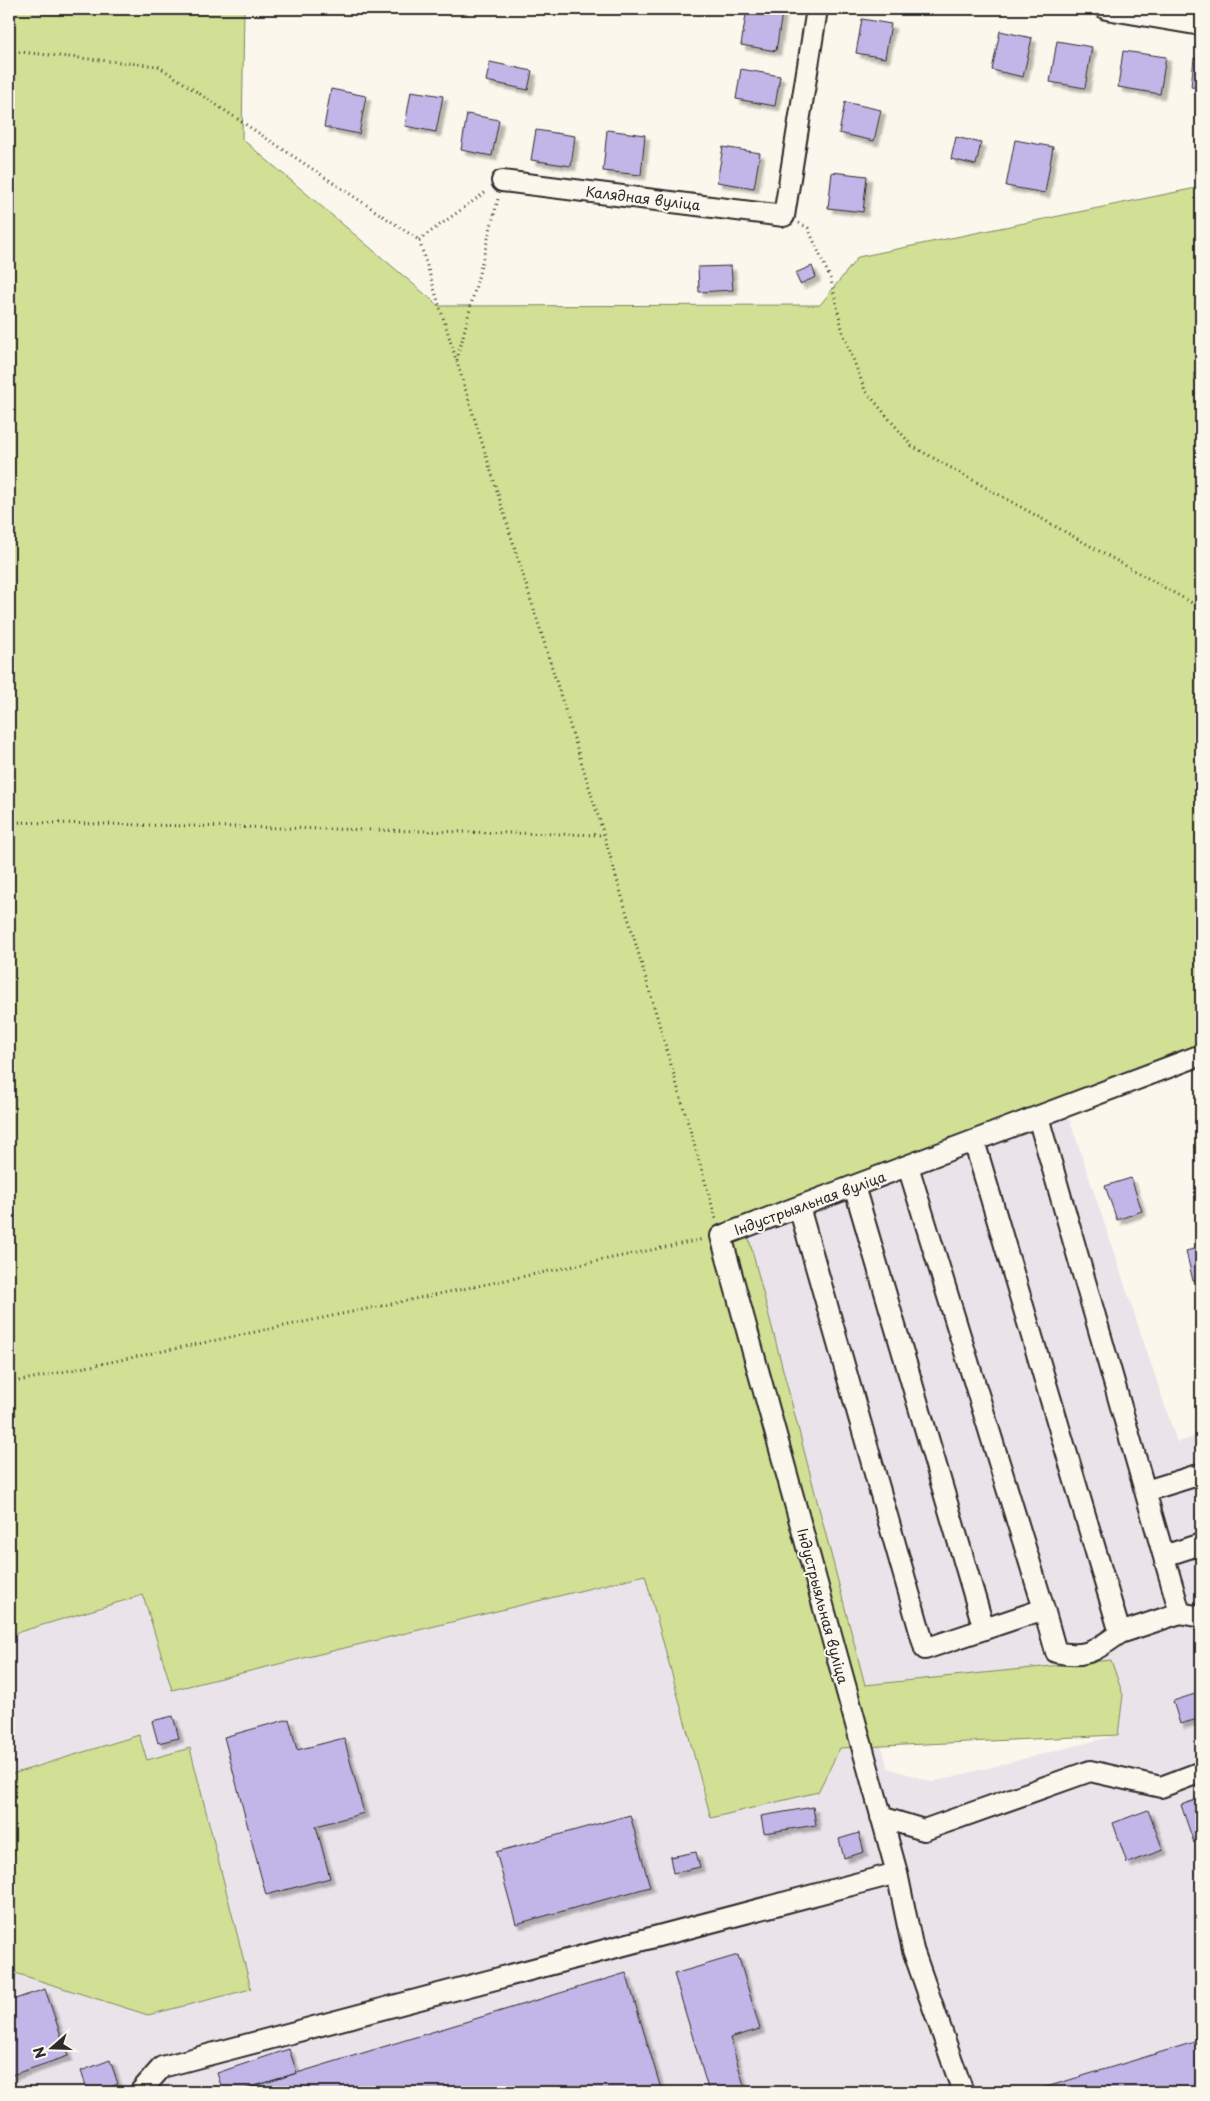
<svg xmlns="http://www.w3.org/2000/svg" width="1210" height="2101" viewBox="0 0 1210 2101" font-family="'Playpen Sans',sans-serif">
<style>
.built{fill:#eae4ea;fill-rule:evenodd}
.green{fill:#d1e094;stroke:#7e8660}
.building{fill:#c1b6e7;stroke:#2b2b2b;filter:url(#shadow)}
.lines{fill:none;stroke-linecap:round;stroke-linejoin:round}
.minor-casing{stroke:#2b2b2b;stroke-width:24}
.path{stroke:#2b2b2b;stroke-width:3;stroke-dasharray:1 4;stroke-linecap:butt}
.minor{stroke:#fbf7ec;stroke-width:20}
.labels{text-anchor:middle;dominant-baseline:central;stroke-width:4;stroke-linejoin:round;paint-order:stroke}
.street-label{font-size:14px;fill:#2b2b2b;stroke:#fbf7ec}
</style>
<defs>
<filter id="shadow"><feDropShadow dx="4.5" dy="4.5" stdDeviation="1" flood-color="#0004"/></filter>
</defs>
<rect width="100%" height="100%" fill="#fbf7ec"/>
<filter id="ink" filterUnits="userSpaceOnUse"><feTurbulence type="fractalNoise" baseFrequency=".02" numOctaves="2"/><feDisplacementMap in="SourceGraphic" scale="10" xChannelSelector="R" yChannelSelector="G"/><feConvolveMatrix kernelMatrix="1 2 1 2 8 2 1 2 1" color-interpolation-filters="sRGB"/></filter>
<g filter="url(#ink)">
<path class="built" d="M 1064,1102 L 1177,1442 L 1201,1435 L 1201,2092 L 9,2092 L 9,1971 L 148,2015 L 251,1989 L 147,1760 L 140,1735 L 9,1775 L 9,1635 L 143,1595 L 172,1690 L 645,1575 L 711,1817 L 865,1685 L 747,1231 ZM 1111,1660 L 1123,1695 L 1118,1735 L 932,1782 L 888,1768 L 865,1686 Z"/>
<path class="green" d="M 9,9 L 244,9 L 242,139 L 439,306 L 820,305 L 858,257 L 1201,187 L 1201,1052 L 747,1231 L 865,1685 L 1111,1660 L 1123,1695 L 1118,1735 L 840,1748 L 818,1792 L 711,1818 L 645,1575 L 172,1690 L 143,1595 L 9,1635 Z
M 139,1735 L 147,1760 L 190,1748 L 251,1989 L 148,2015 L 9,1971 L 9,1775 Z"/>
<path class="building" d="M 747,9 L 782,13 L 776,51 L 741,45 Z
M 862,19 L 891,24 L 885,58 L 856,53 Z
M 1000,31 L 1032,38 L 1023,77 L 992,70 Z
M 1057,41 L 1092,47 L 1085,88 L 1050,82 Z
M 1123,51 L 1166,57 L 1160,94 L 1118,87 Z
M 1194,58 L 1201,59 L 1201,88 L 1191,87 Z
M 490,62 L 532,71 L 528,90 L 486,81 Z
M 741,69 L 780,76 L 775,106 L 736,99 Z
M 331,89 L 366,96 L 359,134 L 324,127 Z
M 411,91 L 443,96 L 436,132 L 405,126 Z
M 845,102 L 881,110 L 874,141 L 839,133 Z
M 467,114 L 499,120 L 492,156 L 461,150 Z
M 536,130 L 575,136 L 571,166 L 531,160 Z
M 607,130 L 645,135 L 641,175 L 603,171 Z
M 956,137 L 981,143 L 976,165 L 951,159 Z
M 1015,140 L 1053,147 L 1045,193 L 1006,186 Z
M 723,147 L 760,153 L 754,188 L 717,182 Z
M 832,172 L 867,176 L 863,212 L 828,208 Z
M 731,266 L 733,290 L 699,292 L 698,267 Z
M 812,266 L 816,277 L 800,284 L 795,273 Z
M 1131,1178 L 1142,1211 L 1117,1220 L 1105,1186 Z
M 1201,1247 L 1201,1279 L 1193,1281 L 1186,1251 Z
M 1201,1692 L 1201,1718 L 1180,1724 L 1173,1701 Z
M 173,1716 L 179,1738 L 158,1743 L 152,1721 Z
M 289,1719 L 297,1750 L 344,1738 L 364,1813 L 316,1826 L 330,1878 L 266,1895 L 224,1737 Z
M 1201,1798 L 1201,1841 L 1194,1843 L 1181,1805 Z
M 813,1807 L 816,1825 L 764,1833 L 761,1816 Z
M 1148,1810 L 1163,1850 L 1127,1863 L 1113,1823 Z
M 630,1815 L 650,1887 L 516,1924 L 496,1852 Z
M 859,1833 L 864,1852 L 844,1858 L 839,1839 Z
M 696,1852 L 700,1867 L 673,1873 L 670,1857 Z
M 738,1955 L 760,2029 L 730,2038 L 746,2092 L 709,2092 L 674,1974 Z
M 626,1973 L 662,2092 L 236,2092 L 297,2073 Z
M 45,1989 L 68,2056 L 9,2076 L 9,2001 Z
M 1201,2040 L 1201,2092 L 1030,2092 Z
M 289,2049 L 297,2073 L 236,2092 L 223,2092 L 217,2073 Z
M 110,2060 L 118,2084 L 96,2092 L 88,2092 L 81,2071 Z"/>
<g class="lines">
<g class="minor-casing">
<path id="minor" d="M 1106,9 L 1201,25
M 502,181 L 784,216 L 817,9
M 1038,1117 L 1180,1613
M 974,1141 L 1120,1633 L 1180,1613 L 1196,1616 L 1201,1614
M 854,1186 L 984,1629
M 799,1207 L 925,1649 L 1044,1609 L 908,1166
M 1146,1491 L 1201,1474
M 1164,1556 L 1201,1544
M 1044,1609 L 1056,1652 C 1086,1659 1096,1650 1120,1633
M 881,1817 L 924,1830 L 1090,1771 L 1161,1787 L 1201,1772
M 140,2092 L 162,2067 L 897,1873
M 963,2092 L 913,1950 L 897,1873 L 721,1236 L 1201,1055"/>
</g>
<path class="path" d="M 9,51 L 158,66 L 419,240 L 604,835 L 716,1219
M 799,223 L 808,228 L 831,280 L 843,333 L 865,390 L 912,446 L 1201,608
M 419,240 L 487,191
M 457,360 L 498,199
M 9,822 L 604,835
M 9,1383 L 704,1239"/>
<use href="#minor" class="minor"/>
</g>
</g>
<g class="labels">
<g class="street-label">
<text transform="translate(643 198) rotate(7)">Калядная вуліца</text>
<text transform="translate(810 1203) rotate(-20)">Індустрыяльная вуліца</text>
<text transform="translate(823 1606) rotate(75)">Індустрыяльная вуліца</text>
</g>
</g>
<rect width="1210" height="2101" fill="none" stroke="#fbf7ec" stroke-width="30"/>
<rect x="15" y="15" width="1180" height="2071" fill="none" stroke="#2b2b2b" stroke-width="2" filter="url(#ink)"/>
<g transform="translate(52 2048) rotate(250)" stroke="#fbf7ec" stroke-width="4" paint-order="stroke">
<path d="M0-4L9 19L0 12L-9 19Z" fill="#2b2b2b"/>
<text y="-8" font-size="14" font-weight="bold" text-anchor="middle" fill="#2b2b2b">N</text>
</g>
</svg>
